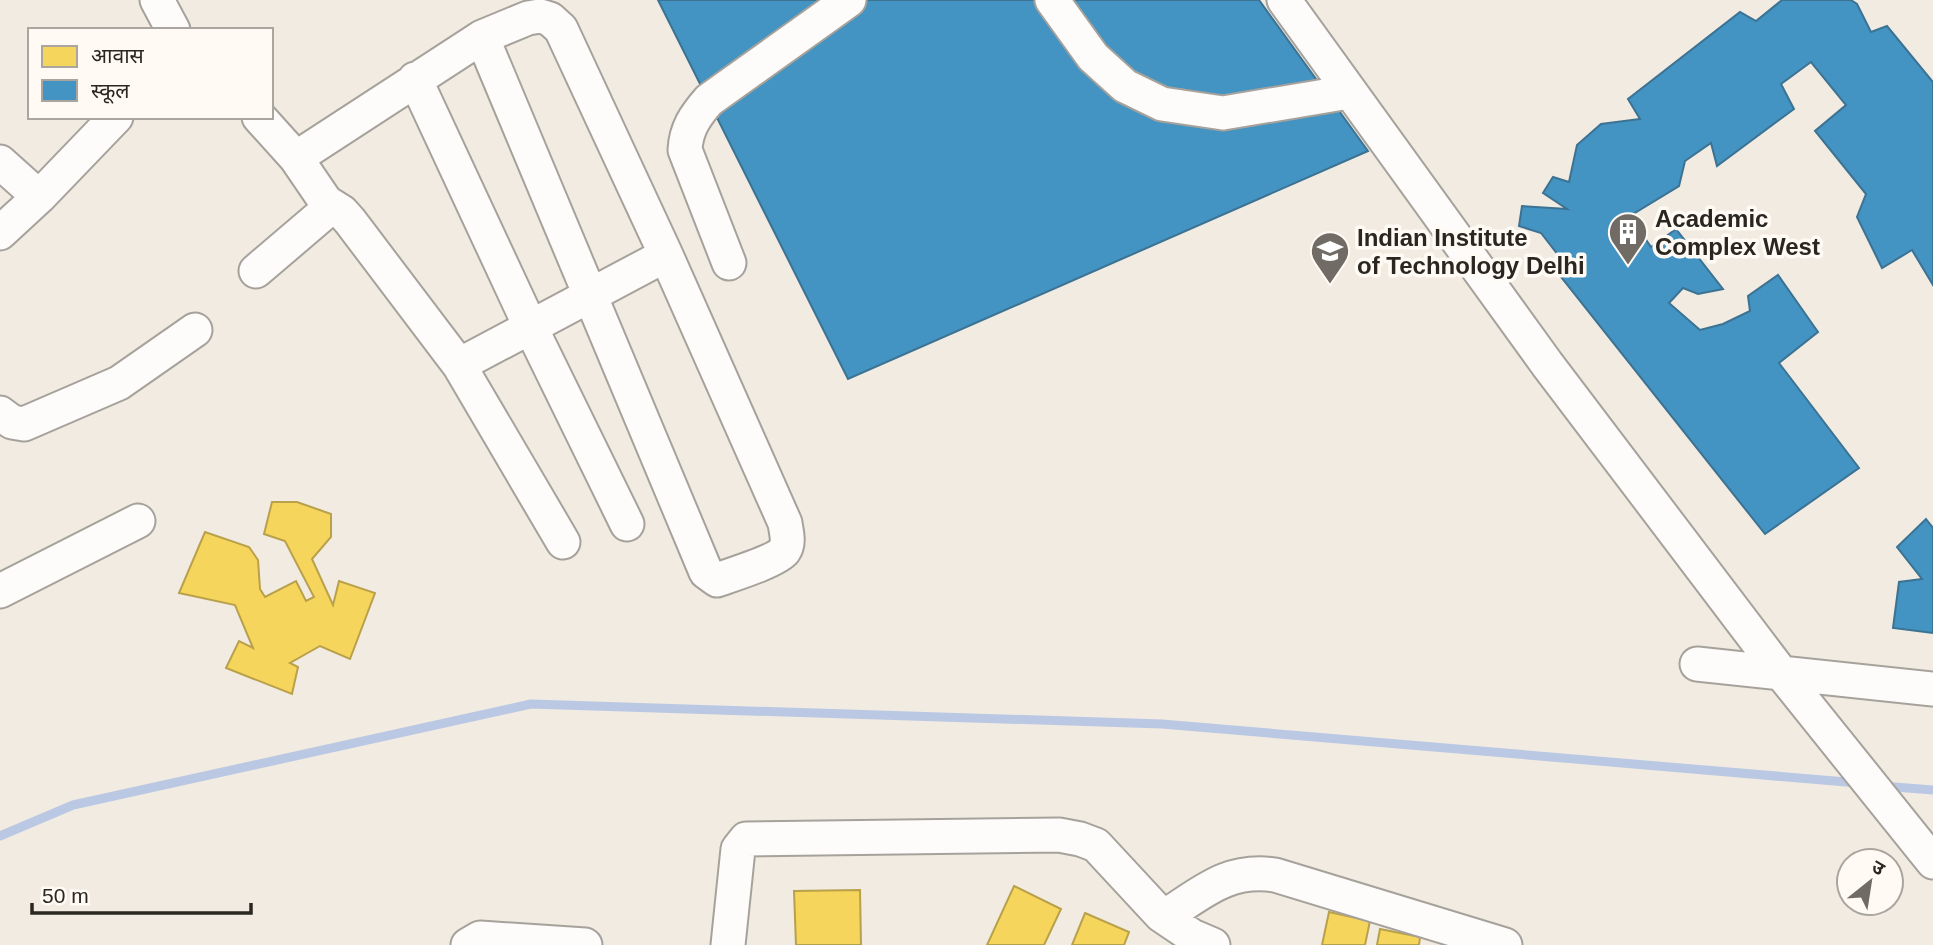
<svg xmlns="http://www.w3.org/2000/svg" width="1933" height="945" viewBox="0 0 1933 945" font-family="Helvetica,'Noto Sans Devanagari',sans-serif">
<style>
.homes{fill:#f6d55c;stroke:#b9a04a;stroke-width:2}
.schools{fill:#4393c3;stroke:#3c7292;stroke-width:2}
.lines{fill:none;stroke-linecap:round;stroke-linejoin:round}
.stream{stroke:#bac8e3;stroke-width:9}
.minor-casing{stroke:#a6a29b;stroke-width:37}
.minor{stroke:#fdfcfb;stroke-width:33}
.labels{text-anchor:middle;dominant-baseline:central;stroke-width:7;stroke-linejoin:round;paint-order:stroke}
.poi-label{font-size:24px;font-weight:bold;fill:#2a2620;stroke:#fffbf4;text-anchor:start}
</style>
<rect width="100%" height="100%" fill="#f1ebe2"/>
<path class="homes" d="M 272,502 L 297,502 L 331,514 L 331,537 L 312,559 L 333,605 L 339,581 L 375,593 L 350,659 L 320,646 L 290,663 L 298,667 L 292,694 L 226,668 L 239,641 L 253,648 L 235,605 L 179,593 L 205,532 L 249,547 L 258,560 L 260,589 L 265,597 L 296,581 L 306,601 L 314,597 L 285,541 L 264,534 Z
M 1014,886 L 1061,909 L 1044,945 L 987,945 Z
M 860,890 L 861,945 L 796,945 L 794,891 Z
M 1329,912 L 1370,921 L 1365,945 L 1322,945 Z
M 1085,913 L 1129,932 L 1124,945 L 1072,945 Z
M 1380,929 L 1420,937 L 1419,945 L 1377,945 Z"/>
<path class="schools" d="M 658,0 L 1259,0 L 1368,151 L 848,379 Z
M 1782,0 L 1851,0 L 1857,4 L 1871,32 L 1887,26 L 1933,82 L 1933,285 L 1912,250 L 1882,268 L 1857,217 L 1866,194 L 1815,131 L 1846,105 L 1811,62 L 1781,84 L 1794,109 L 1717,166 L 1711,143 L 1685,161 L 1679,186 L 1630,216 L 1651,247 L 1676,229 L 1723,289 L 1698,294 L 1683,288 L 1669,303 L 1700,330 L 1723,324 L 1750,311 L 1748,296 L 1778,275 L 1818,332 L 1779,363 L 1859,468 L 1765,534 L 1550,263 L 1562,260 L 1541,233 L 1519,226 L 1522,206 L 1567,209 L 1543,193 L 1553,177 L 1569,182 L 1577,145 L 1601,124 L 1640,119 L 1628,99 L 1740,12 L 1756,21 Z
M 1926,519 L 1933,528 L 1933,633 L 1893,628 L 1899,582 L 1922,579 L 1897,547 Z"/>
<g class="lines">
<path class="stream" d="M 1882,786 L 1933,790
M 0,836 L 73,805 L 531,704 L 1162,724 L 1858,783"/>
<g class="minor-casing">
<path id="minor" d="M 157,0 L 173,30
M 1052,0 L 1093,57 L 1125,86 L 1162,104 L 1223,113 L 1349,92
M 1284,0 L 1547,364 L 1782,674 L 1933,862
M 415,79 L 530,326 L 627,524
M 296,158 L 482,37 L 528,18 L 540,16 L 550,19 L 561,29 L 666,255 L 785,523 C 786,531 790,543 784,551 C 776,561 731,575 717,580 L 706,572 L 482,37
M 0,162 L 39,197
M 326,202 L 342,212 L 350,221 L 459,365 L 563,542
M 0,233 L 39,197 L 116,117
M 729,263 L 685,150 C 686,129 695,116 709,100 L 849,0
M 256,271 L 324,213 L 326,202 L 296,158 L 259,117
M 459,365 L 666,255
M 0,413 L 12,422 L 24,424 L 119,383 L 195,330
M 0,591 L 138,521
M 1697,664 L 1933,689
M 1164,917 C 1202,893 1227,868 1275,875 L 1505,945
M 468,945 L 480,938 L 585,945
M 728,945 L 738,849 L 746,839 L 1059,835 L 1080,839 L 1096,845 L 1161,915 L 1192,936 L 1213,945"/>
</g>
<use href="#minor" class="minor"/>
</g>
<defs>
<g id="building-pin" transform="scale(2.0125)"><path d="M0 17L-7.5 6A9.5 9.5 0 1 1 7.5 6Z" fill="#706b64" stroke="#fffbf4"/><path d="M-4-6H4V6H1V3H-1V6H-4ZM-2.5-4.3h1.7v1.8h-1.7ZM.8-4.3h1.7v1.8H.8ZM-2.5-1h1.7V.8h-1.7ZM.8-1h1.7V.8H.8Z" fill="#fff"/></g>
<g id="university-pin" transform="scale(2.0125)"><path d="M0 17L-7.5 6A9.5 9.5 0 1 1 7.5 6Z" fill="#706b64" stroke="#fffbf4"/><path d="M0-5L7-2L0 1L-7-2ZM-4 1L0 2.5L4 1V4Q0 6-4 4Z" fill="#fff"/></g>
</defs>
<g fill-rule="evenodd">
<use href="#building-pin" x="1628" y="232"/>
<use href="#university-pin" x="1330" y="251"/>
</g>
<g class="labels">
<g class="poi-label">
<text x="1655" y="218">Academic<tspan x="1655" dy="28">Complex West</tspan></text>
<text x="1357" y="237">Indian Institute<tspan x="1357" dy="28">of Technology Delhi</tspan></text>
</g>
</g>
<rect x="28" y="28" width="245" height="91" fill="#fffbf4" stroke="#aaa69f" stroke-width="2"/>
<rect x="42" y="46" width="35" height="21" fill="#f6d55c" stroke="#aaa69f" stroke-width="2"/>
<text x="91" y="63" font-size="21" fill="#2a2620">आवास</text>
<rect x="42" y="80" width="35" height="21" fill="#4393c3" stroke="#aaa69f" stroke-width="2"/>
<text x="91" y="98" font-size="21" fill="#2a2620">स्कूल</text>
<g transform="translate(1870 882) rotate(30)"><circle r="33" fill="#fffbf4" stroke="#aaa69f" stroke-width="2"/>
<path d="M0-5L12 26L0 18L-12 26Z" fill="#706b64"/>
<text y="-10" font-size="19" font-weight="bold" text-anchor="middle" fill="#2a2620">उ</text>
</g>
<path d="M32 903v10h219v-10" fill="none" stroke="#2a2620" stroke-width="3.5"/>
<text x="42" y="903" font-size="21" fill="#2a2620" stroke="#fffbf4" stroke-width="5" paint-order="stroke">50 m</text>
</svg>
